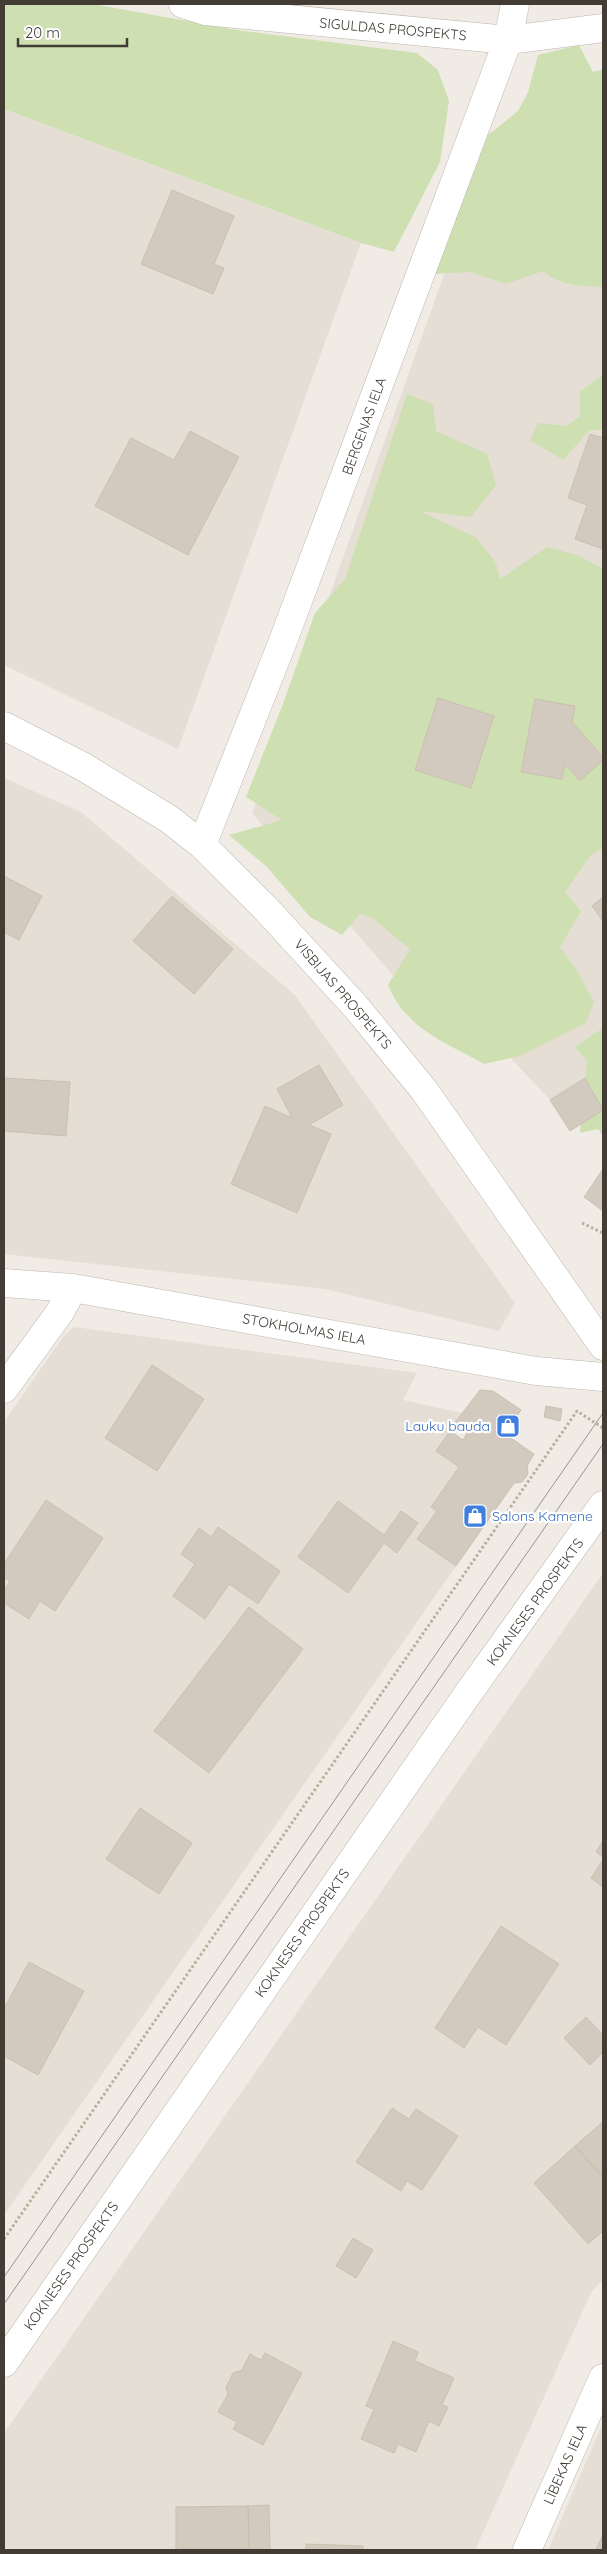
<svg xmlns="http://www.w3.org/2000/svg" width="607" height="2554" viewBox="0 0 607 2554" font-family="Quicksand,sans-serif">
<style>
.residential{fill:#e4ded4}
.green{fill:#cee0b2}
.building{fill:#d3cabf;stroke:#cabfb0}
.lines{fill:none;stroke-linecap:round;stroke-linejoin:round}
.minor-casing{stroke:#bdb6ac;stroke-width:29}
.path{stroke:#bbae9c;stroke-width:3;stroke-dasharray:2.5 2.5;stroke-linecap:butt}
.minor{stroke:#fff;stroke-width:28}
.tram{stroke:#949494;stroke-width:1}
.labels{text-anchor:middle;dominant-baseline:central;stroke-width:4.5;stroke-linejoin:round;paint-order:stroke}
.street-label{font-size:14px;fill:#423c35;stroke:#fff}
.shop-label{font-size:14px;fill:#366cbe;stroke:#fff;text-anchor:end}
</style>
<rect width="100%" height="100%" fill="#f0ece5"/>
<path class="residential" d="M 4,109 L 361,243 L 178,749 L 4,665 Z
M 455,244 L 603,256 L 603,1080 L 585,1078 L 550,1100 L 490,1036 L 457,1049 L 252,813 Z
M 4,778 L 81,812 L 295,995 L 515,1303 L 499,1331 L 325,1289 L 4,1254 Z
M 74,1327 L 417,1373 L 403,1400 L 462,1413 L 436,1451 L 459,1467 L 431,1507 L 437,1511 L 417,1539 L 456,1566 L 4,2215 L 4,1422 L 63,1337 Z
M 603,1573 L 603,2279 L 591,2293 L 475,2550 L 4,2550 L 4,2433 Z
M 603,2423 L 603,2550 L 548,2550 Z"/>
<path class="green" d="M 4,4 L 93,4 L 237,30 L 417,53 L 438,70 L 449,101 L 440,162 L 394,252 L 361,243 L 4,109 Z
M 579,45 L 593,72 L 603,69 L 603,287 C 581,286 561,286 543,271 L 506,284 L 470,272 L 434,274 L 488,135 L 518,111 L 528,92 L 538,55 Z
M 603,375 L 603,430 L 590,430 L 563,460 L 530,440 L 538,423 L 566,426 L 580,416 L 580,391 Z
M 407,394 L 433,404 L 436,431 L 487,454 L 496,485 L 471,517 L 420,511 L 477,538 L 496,563 L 500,579 L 547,547 L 577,555 L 603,569 L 603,848 L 590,856 L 565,892 L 581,911 L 560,947 L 576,969 L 594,1002 L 586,1023 L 520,1056 L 484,1064 C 445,1042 406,1029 388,985 L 410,949 L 372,918 L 360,914 L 342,935 L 310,917 L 267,867 L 229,835 L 282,820 L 246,797 L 283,704 L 315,613 L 345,579 Z
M 603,1028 L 603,1136 L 598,1129 L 580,1133 L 587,1061 L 575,1047 Z"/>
<path class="building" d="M 172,190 L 234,216 L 214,264 L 224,268 L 213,294 L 141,264 Z
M 190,431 L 239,457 L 188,555 L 95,506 L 131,438 L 174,460 Z
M 590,434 L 603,438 L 603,549 L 575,539 L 587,505 L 568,498 Z
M 438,698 L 494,716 L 471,788 L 415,770 Z
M 535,699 L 575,706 L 572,722 L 603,757 L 603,760 L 580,781 L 565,764 L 562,779 L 521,772 Z
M 4,876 L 42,896 L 19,940 L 4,932 Z
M 172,896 L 233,949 L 194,994 L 133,941 Z
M 603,897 L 603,921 L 592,906 Z
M 319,1065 L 343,1105 L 309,1125 L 331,1134 L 297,1213 L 231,1184 L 265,1106 L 292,1118 L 277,1089 Z
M 4,1078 L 70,1082 L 66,1136 L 4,1131 Z
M 585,1078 L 603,1110 L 570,1131 L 550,1100 Z
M 603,1169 L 603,1211 L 584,1197 Z
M 152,1365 L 204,1399 L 157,1471 L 105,1438 Z
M 480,1390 L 493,1391 L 521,1410 L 505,1434 L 534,1454 L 527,1466 L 528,1474 L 522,1482 L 514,1483 L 456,1566 L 417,1539 L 437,1511 L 431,1507 L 459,1467 L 436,1451 L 450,1431 L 463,1440 L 467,1433 L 454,1424 Z
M 546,1406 L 562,1409 L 560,1421 L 544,1417 Z
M 46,1500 L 103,1538 L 55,1611 L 40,1601 L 29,1619 L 4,1603 L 4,1591 L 10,1581 L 4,1577 L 4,1564 Z
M 338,1501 L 384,1535 L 401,1511 L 418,1523 L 397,1553 L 384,1543 L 348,1593 L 298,1557 Z
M 218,1527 L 280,1571 L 258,1604 L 229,1584 L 205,1619 L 173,1596 L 195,1564 L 181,1554 L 199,1528 L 211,1537 Z
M 249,1607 L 303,1649 L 209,1773 L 154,1731 Z
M 140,1808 L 192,1843 L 159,1894 L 106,1859 Z
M 603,1841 L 603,1857 L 596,1852 Z
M 603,1860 L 603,1887 L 591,1878 Z
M 501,1926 L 559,1964 L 506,2045 L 478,2027 L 464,2048 L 435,2028 Z
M 29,1962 L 84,1991 L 38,2075 L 4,2056 L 4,2009 Z
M 586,2017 L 603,2035 L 603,2052 L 590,2065 L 564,2038 Z
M 392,2108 L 409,2119 L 416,2109 L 458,2136 L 422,2190 L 407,2181 L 401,2191 L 356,2162 Z
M 603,2122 L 603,2177 L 575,2146 Z
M 575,2146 L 603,2177 L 603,2231 L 588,2244 L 534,2183 Z
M 353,2238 L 373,2250 L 356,2278 L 336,2266 Z
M 393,2341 L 418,2352 L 415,2361 L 454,2378 L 442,2405 L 448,2407 L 439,2426 L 429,2421 L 416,2452 L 398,2444 L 394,2453 L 361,2439 L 374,2409 L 366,2406 Z
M 265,2353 L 302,2373 L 263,2445 L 233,2429 L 237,2422 L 218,2412 L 228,2394 L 226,2388 L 233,2373 L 242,2370 L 250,2354 L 261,2360 Z
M 269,2505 L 270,2550 L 249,2550 L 248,2506 Z
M 248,2506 L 249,2550 L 176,2550 L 176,2507 Z
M 603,2534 L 603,2550 L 596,2550 Z
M 306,2544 L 363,2546 L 363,2550 L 306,2550 Z"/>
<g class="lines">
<g class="minor-casing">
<path id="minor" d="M 183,4 L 205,11 L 508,40 L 603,28
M 4,726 L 82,766 L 169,819 L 202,845 L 268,911 L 356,1007 L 424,1090 L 603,1346
M 202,845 L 283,641 L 508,40 L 515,4
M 4,1283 L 73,1288 L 536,1371 L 603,1377
M 4,1389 L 60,1312 L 73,1288
M 4,2363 L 467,1695 L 603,1505
M 527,2550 L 603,2378"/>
</g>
<path class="path" d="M 582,1223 L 603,1233
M 4,2239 L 577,1411 L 603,1428"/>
<use href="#minor" class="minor"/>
<path class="tram" d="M 4,2277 L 603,1413
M 4,2304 L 603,1444"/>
</g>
<defs>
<g id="shop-square" transform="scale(1.25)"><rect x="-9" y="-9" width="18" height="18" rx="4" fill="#3f7fe0" stroke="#fff"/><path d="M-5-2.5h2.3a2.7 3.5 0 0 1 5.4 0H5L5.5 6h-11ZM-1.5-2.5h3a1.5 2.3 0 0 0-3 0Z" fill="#fff"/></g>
</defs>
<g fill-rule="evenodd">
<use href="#shop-square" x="508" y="1426"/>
<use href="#shop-square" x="475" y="1516"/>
</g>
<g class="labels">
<g class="street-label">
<text transform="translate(393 29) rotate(5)">SIGULDAS PROSPEKTS</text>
<text transform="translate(364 426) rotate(-70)">BERGENAS IELA</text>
<text transform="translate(343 994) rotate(49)">VISBIJAS PROSPEKTS</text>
<text transform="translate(304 1329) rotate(10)">STOKHOLMAS IELA</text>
<text transform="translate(535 1602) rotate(-54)">KOKNESES PROSPEKTS</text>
<text transform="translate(302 1933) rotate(-55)">KOKNESES PROSPEKTS</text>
<text transform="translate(71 2266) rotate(-55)">KOKNESES PROSPEKTS</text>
<text transform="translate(565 2464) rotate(-66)">LĪBEKAS IELA</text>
</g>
<g class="shop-label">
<text x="490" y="1426">Lauku bauda</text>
<text x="492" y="1516" text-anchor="start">Salons Kamene</text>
</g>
</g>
<rect width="607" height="2554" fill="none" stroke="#423c35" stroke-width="10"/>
<path d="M18 38v8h109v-8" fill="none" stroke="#423c35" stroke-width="2.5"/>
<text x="25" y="38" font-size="15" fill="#423c35" stroke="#ffffff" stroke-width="4" paint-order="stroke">20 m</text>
</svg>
